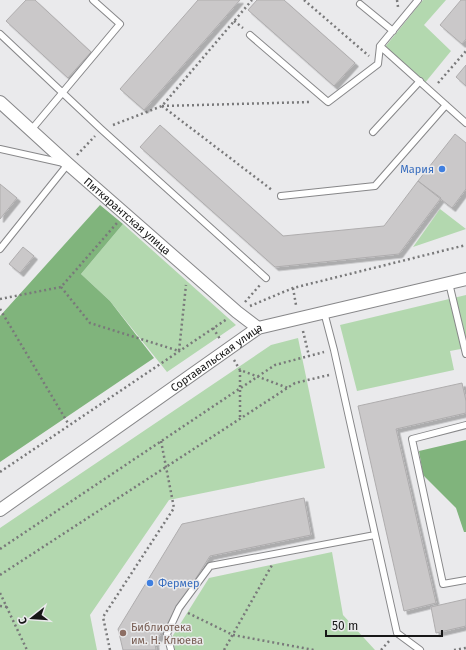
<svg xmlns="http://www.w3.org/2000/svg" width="466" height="650" viewBox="0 0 466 650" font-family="'Fira Sans',sans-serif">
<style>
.green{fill:#b3d8af}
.forest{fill:#80b47c}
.building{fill:#cac8c9;stroke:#afadae;filter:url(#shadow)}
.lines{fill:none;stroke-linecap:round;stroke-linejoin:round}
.service-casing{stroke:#878789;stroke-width:8}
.minor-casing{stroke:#878789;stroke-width:14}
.path{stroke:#79797a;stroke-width:2.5;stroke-dasharray:2 3;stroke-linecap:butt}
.service{stroke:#fff;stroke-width:6}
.minor{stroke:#fff;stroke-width:12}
.shop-dot{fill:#3f7fe0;stroke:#eaeaec;stroke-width:1.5}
.education-dot{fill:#8d6e63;stroke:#eaeaec;stroke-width:1.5}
.labels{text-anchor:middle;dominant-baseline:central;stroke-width:3;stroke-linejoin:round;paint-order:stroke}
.shop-label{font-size:11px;fill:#366cbe;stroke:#eaeaec;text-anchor:end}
.street-label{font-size:11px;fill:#171717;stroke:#eaeaec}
.education-label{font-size:11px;fill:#785e54;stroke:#eaeaec;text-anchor:start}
</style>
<defs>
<filter id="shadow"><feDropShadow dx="3.5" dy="3.5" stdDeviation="0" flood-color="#0004"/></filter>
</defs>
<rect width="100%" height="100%" fill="#eaeaec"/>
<path class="green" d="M 423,0 L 446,0 L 424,25 L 451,51 L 424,84 L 385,47 Z
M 440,209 L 466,229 L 413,247 Z
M 123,224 L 236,325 L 167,372 L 110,301 L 81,274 Z
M 466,295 L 466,348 L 450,351 L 454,370 L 357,391 L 340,325 Z
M 298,338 L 325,468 L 169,500 L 90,615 L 97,650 L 0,650 L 0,528 L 271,345 Z
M 332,552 L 343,615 L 375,650 L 175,650 L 172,637 L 209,578 Z"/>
<path class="forest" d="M 100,205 L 123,224 L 81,274 L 110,301 L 154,358 L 0,462 L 0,316 Z
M 466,440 L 466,532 L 464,532 L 456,508 L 423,475 L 419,451 Z"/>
<path class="building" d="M 26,0 L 35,0 L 91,52 L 68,78 L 6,21 Z
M 198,0 L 240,0 L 144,110 L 120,89 Z
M 257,0 L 284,0 L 355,63 L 334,86 L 248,10 Z
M 461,0 L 466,0 L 466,39 L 462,44 L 440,25 Z
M 466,65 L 466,86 L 456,77 Z
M 160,125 L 283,236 L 384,226 L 418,181 L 441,198 L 399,254 L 275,267 L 140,147 Z
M 455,134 L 466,143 L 466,189 L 452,208 L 418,181 Z
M 0,184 L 17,198 L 0,219 Z
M 23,247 L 34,256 L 20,273 L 9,264 Z
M 462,383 L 466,401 L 466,413 L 396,429 L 436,603 L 404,611 L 358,406 Z
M 304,498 L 311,535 L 210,556 L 155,643 L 156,650 L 123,650 L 118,629 L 182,524 Z
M 466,599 L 466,626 L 436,633 L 431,607 Z"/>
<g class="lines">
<g class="service-casing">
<path id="service" d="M 360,4 L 393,31
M 0,34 L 101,129 L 266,278
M 250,35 L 328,102 L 378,64 L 380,46 L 418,0
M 380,46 L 466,123
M 32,129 L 120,24 L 93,0
M 373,132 L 420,81
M 0,149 L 68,164 L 0,249
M 281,196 L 375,186 L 446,105
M 449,283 L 466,354
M 324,312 L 334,350 L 397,633 L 420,650
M 466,425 L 412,439 L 443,584 L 466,580
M 171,650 L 167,634 L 179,608 L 210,566 L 375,535"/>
</g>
<g class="minor-casing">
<g id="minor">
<path id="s1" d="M 0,102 L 68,164 L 237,312 L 258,328"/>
<path id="s2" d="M 0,510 L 258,328 L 466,279"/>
</g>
</g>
<path class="path" d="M 304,0 L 369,56
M 397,0 L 398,7
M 234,21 L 243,28
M 438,83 L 466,51
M 162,106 L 311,102
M 162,106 L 272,190
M 113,125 L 162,106 L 252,0
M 77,155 L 95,136
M 61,287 L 90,323 L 179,351 L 186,285
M 293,288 L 296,305
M 0,299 L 61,287 L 117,223
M 245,302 L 260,285
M 250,306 L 293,288 L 466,245
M 0,309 L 69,425
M 213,328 L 220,339
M 303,331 L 309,356
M 234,360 L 240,370 L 288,388
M 240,370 L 240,419
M 0,472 L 227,319
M 0,549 L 275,365 L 324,352
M 0,575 L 295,383 L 329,375
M 0,593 L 27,650
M 0,606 L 7,607
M 188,613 L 233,635 L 314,650
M 110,650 L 103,617 L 174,508 L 161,441
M 224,650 L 272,565
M 381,650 L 390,640
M 454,650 L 466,648"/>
<use href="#service" class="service"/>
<use href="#minor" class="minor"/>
</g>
<g class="shop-dot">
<circle cx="442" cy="169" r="4"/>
<circle cx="150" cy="583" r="4"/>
</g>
<circle class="education-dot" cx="123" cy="633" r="4"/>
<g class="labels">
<g class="shop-label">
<text x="434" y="169">Мария</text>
<text x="158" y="583" text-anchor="start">Фермер</text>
</g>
<g class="street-label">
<text stroke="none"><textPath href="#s1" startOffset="171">Питкярантская улица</textPath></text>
<text stroke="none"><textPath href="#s2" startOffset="265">Сортавальская улица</textPath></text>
</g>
<g class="education-label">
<text x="131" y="627">Библиотека<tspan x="131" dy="13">им. Н. Клюева</tspan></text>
</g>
</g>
<g transform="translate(32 618) rotate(253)" stroke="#eaeaec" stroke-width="3" paint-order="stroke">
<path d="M0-3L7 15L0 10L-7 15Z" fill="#171717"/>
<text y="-6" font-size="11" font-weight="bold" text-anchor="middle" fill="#171717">С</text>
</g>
<path d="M326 630v6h116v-6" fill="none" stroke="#171717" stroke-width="2"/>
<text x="332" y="630" font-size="12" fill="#171717" stroke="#eaeaec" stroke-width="3" paint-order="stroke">50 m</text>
</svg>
